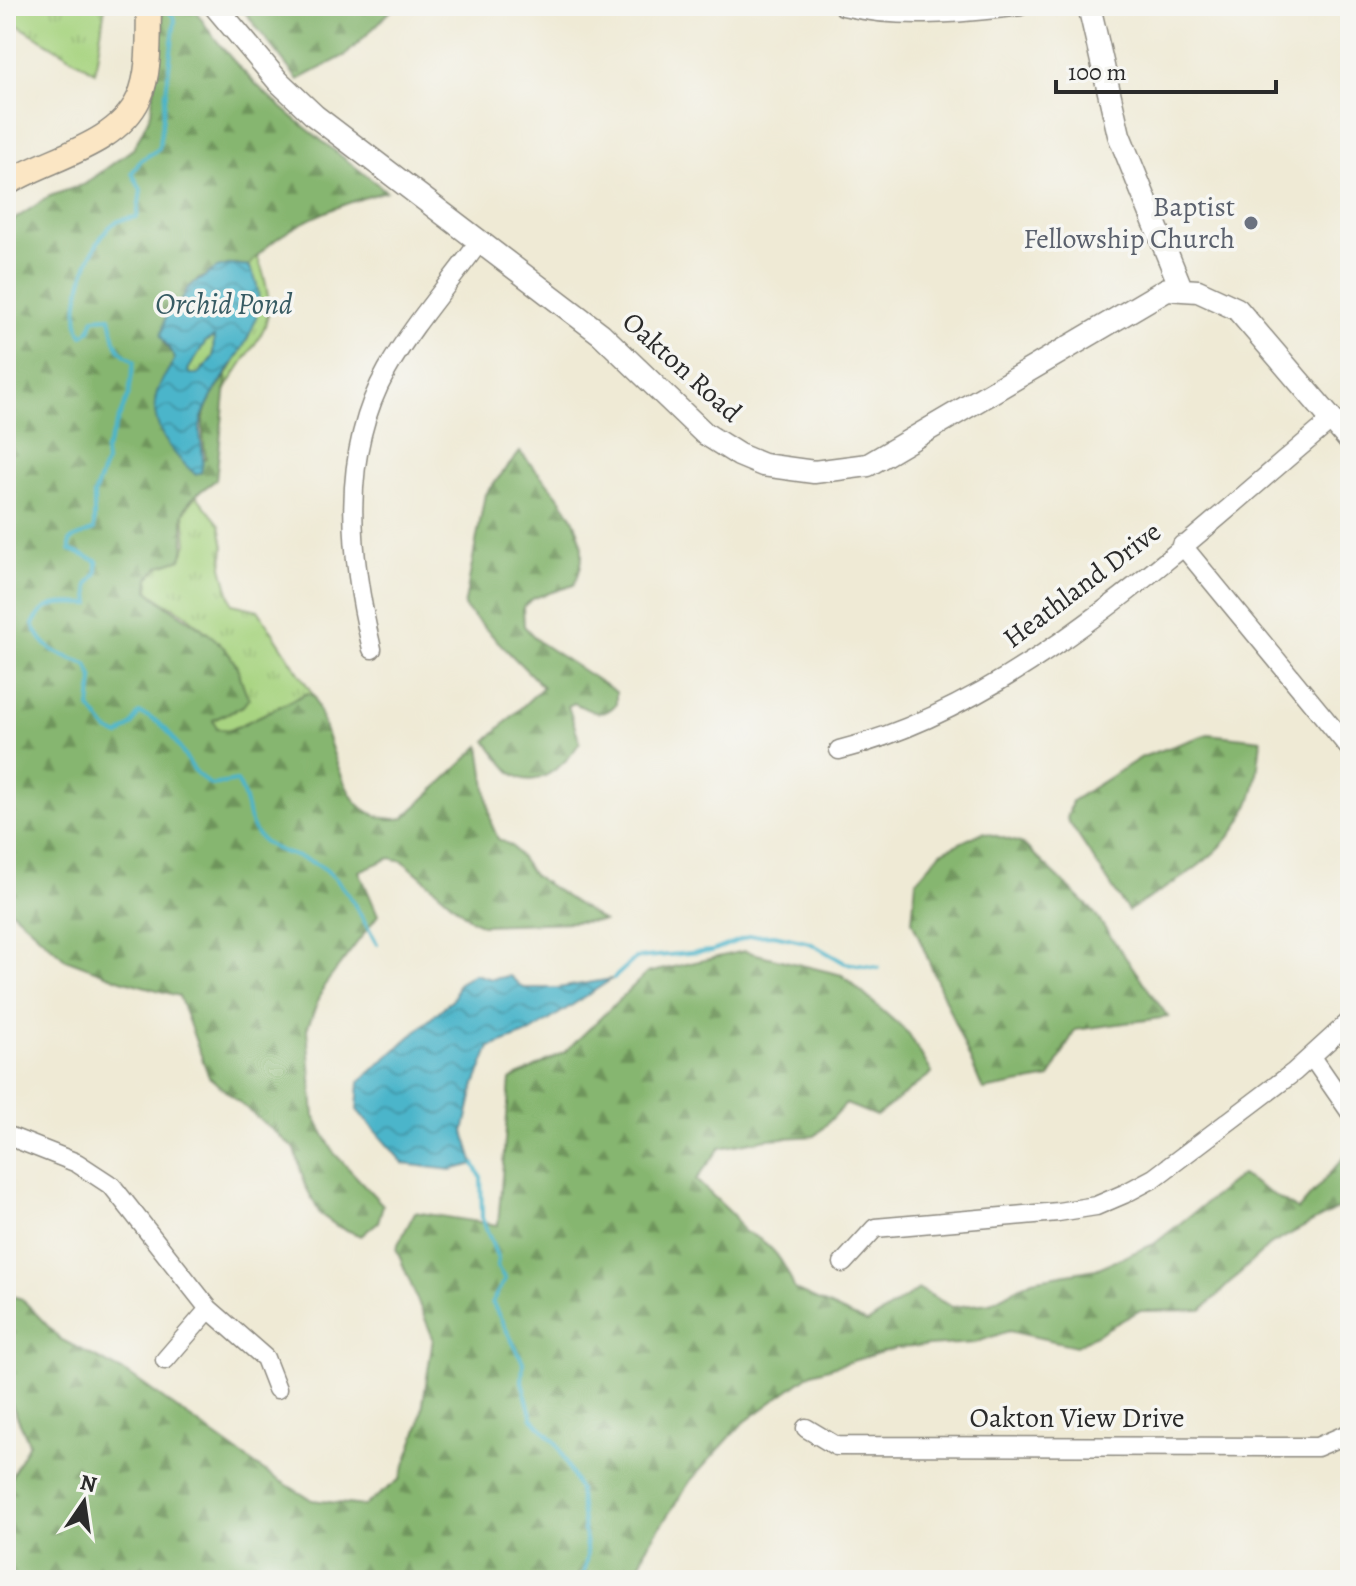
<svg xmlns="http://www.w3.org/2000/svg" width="1356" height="1586" viewBox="0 0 1356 1586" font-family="Alegreya,serif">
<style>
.grass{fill:url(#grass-tufts);stroke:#6a8056;stroke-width:2}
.forest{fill:url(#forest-firs);stroke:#58704d;stroke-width:2}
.water{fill:url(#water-waves);stroke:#3c707a;stroke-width:2;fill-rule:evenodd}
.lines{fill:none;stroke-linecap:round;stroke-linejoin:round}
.stream{stroke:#4cb5ca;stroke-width:4}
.minor-casing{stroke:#8d8a80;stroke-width:21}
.tertiary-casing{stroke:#8d8a80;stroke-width:25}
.secondary-casing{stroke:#8d8a80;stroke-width:27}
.minor{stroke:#fff;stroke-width:18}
.tertiary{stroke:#fff;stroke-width:22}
.secondary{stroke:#fbe6c4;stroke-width:24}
.worship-dot{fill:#6b7280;stroke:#f6f6f2;stroke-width:3}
.labels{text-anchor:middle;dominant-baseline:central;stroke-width:7;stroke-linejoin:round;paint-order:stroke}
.worship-label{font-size:28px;fill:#5b616d;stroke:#f6f6f2;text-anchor:end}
.street-label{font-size:28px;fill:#2b2b2b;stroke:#f6f6f2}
.water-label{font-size:30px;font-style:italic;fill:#375b63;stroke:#f6f6f2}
</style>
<defs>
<pattern id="grass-tufts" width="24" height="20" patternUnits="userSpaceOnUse" patternTransform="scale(2)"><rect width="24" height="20" fill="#a8d481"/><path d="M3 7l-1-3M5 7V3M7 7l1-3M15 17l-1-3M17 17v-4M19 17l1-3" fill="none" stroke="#91b670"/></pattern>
<pattern id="forest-firs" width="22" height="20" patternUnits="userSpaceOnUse" patternTransform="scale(2)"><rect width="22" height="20" fill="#86b66f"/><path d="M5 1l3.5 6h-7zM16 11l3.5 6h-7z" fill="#6e945b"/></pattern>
<pattern id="water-waves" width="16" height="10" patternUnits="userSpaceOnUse" patternTransform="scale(2)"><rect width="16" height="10" fill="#4cb5ca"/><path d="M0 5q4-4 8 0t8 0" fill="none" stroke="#3f93a4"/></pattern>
</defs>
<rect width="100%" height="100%" fill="#f6f6f2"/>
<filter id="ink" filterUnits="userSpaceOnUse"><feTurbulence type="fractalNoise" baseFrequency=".0125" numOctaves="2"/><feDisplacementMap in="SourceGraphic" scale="16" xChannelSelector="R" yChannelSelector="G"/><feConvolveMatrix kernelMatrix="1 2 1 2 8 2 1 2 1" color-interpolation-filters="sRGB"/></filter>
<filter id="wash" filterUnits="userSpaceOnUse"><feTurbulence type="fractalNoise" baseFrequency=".006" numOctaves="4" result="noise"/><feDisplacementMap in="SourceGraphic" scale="32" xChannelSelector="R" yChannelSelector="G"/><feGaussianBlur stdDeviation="1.8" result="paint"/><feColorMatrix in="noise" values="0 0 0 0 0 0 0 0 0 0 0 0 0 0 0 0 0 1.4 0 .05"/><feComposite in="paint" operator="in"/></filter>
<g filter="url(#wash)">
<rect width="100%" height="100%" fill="#efead5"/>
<path class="grass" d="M 6,6 L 105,6 L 95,72 L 6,18 Z
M 257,255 C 285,330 258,330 224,393 L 227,375 L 248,338 L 253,273 L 249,266 Z
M 214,337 L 213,357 L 199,374 L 190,374 L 188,370 L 206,341 Z
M 196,495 L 220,525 L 224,547 L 222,567 L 232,604 L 258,610 L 314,696 L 307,693 L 231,730 L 217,729 L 213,720 L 243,706 C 245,665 216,639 186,615 C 174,606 160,602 148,591 L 149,577 L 160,566 L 181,559 L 187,543 L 184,513 Z"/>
<path class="forest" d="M 163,6 L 193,6 C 239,84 317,136 386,191 C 341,204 278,226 249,266 L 232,264 L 200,278 L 188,288 L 180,303 L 166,315 L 164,343 L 175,358 L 160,430 L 183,463 L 206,459 C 199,421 202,405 227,375 L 216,480 C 205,488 187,499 184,513 C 180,530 188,540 181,559 L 160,566 L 149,577 L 148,591 C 175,616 216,629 235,663 C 241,674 242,687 249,698 L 243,706 L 213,720 L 217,729 L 231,730 L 307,693 L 314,696 C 323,720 340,781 353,798 C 364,814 386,822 404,818 L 480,746 L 491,823 L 498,839 L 512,846 L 533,875 L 603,921 L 482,925 L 470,919 L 403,861 L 390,858 L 359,871 L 378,915 L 324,986 L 307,1029 L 314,1116 L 334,1153 L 383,1205 L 378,1222 L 361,1236 L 337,1226 L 320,1214 L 305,1185 L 295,1149 L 209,1077 L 179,996 L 121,980 L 65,959 L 6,906 L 6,338 L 10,324 L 6,320 L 6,225 L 50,196 L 85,184 L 134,148 L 151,113 Z
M 240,6 L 396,6 L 346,55 L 298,80 Z
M 520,452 C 552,490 602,531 574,585 L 534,598 L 523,607 L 524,626 L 539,642 L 616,692 L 616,704 C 602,720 591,711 574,703 L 568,706 L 580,742 C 567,763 536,794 511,772 C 502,763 494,751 486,741 L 543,687 L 464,607 L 485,494 Z
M 1208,734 L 1261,740 C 1259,756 1258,774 1254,790 C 1237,852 1179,879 1128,911 L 1067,819 L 1072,801 L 1142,757 Z
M 983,832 L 1023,844 L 1091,909 L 1168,1017 L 1075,1030 L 1050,1078 L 983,1090 L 912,921 L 916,881 L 941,852 Z
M 744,951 L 842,975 L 909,1034 L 932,1073 L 876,1116 L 846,1104 L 815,1136 L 767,1139 L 720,1148 L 696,1180 L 733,1215 L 744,1232 C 771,1240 786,1264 795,1290 L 867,1323 L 919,1289 L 952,1307 L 990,1303 L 1032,1280 L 1096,1269 L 1154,1244 L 1241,1175 L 1298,1210 L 1345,1156 L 1350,1162 L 1350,1202 L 1268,1246 L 1202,1310 L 1139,1311 L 1076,1346 L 1009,1331 L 974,1343 L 896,1348 L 812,1373 L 742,1424 L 691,1480 L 648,1545 L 633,1580 L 6,1580 L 6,1487 L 29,1443 L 6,1392 L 6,1294 L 22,1299 L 60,1339 L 130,1375 L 264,1471 L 312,1500 L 364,1506 L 400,1479 L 420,1423 L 433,1338 L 396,1248 L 415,1212 L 498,1225 L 510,1080 L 565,1052 L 647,973 Z"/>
<path class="water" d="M 232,264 L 249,266 C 283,321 218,370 202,418 C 196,436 207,454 201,472 L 196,475 C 173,455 147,424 157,392 C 161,380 170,369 175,358 L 161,336 L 166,315 L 180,303 L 188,288 L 217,268 ZM 214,337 L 213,357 L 199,374 L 190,374 L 188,370 L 206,341 Z
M 474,974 L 492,979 L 510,976 L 523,988 L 558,988 L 612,979 L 531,1032 L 490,1047 L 474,1087 L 464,1132 L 474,1164 L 451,1170 L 404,1164 L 357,1110 L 359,1082 L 454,998 L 458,984 Z"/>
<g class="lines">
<path class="stream" d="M 165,6 L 175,19 L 159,149 L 141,160 L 132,173 L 141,190 L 137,217 C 129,218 119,219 113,224 C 90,241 67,311 82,336 L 90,330 L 94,318 L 110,317 C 115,338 112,349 134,361 L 129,394 L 105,452 L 106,462 L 94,495 L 94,530 L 70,540 L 70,550 L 97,561 L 97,573 L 88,585 L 90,604 C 65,603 45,599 33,624 C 43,651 60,655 87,664 L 93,679 L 90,708 L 107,730 L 119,736 L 132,725 L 139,713 C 181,726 178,764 211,785 L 237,781 C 249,798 245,822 260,838 C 276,855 304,855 323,868 C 348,885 362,919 377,944
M 614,978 L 636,958 L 712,951 L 750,936 L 774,935 L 810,943 L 845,963 L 878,968
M 474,1164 L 481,1177 L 482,1218 L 498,1259 L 497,1267 L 505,1279 L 492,1302 L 523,1362 L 522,1382 L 532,1418 L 557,1444 L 579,1490 L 587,1556 L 582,1580"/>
</g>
</g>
<g filter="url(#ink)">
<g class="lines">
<g class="minor-casing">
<path id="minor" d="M 843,6 C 902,20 962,13 1021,6
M 1182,545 L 1350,749
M 372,649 C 350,558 339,455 387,370 C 413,324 450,283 480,241
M 839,750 C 1023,704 1189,539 1332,420
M 1312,1057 L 1350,1112
M 6,1135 L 77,1163 L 112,1186 L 209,1309 L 265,1358 L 277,1389
M 843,1263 L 875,1228 L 1058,1212 L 1096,1206 L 1124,1194 L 1154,1178 L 1294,1072 L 1350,1021
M 165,1360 L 209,1309
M 806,1428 L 836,1446 L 1317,1447 L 1350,1433"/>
</g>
<g class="tertiary-casing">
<path id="tertiary" d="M 215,6 L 278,81 L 315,116 L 601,334 L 704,433 L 739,455 L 763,465 L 814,472 L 868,465 L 1167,289 L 1198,291 L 1237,309 L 1350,441
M 1089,6 L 1119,135 L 1181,288"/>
</g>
<g class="secondary-casing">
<path id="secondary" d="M 6,184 C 47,158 117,146 139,98 C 151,71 148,35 149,6"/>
</g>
<use href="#minor" class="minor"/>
<use href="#tertiary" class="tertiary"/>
<use href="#secondary" class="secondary"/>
</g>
</g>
<circle class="worship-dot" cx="1251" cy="223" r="8"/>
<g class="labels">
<g class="worship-label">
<text x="1235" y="207">Baptist<tspan x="1235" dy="32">Fellowship Church</tspan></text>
</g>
<g class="street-label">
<text transform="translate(682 367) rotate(42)">Oakton Road</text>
<text transform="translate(1082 585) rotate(-37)">Heathland Drive</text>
<text x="1077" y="1418">Oakton View Drive</text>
</g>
<g class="water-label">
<text x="224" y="304">Orchid Pond</text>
</g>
</g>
<rect width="1356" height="1586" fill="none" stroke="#f6f6f2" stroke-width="32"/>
<g transform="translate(84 1502) rotate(13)" stroke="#f6f6f2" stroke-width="6" paint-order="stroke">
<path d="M0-6L14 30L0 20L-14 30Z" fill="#2b2b2b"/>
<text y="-12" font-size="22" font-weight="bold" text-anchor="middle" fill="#2b2b2b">N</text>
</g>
<path d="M1056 80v12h220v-12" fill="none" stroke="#2b2b2b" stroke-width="4"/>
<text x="1068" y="80" font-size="24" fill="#2b2b2b" stroke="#f6f6f2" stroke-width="6" paint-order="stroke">100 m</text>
</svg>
